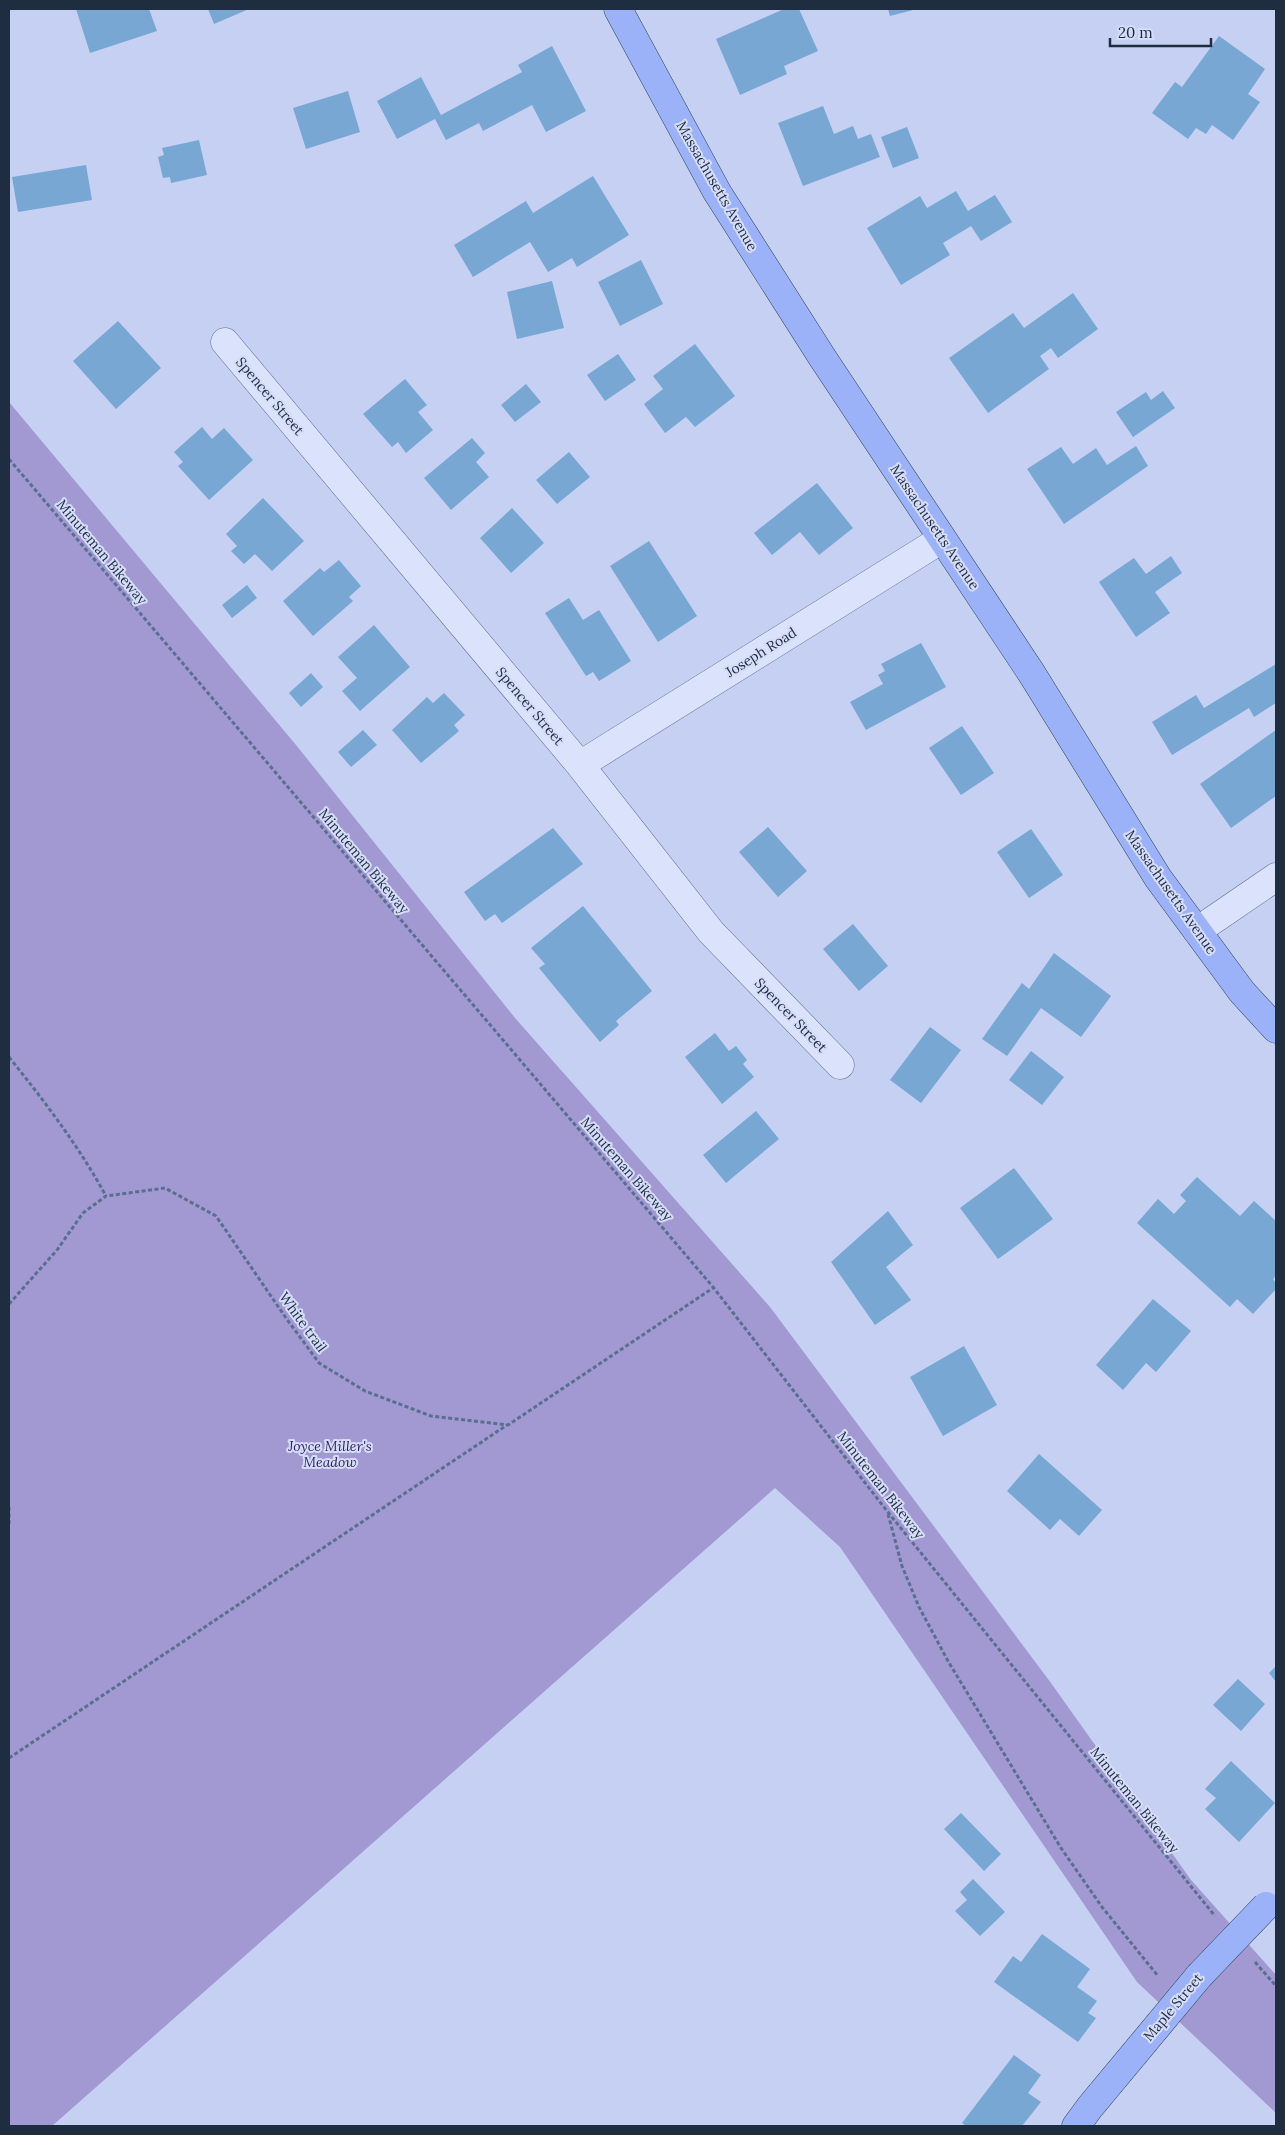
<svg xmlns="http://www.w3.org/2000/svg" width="1285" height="2135" viewBox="0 0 1285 2135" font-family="Lora,serif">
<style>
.green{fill:#a298d2}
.building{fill:#78a7d4}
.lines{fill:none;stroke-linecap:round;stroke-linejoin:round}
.minor-casing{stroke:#596f90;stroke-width:29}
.major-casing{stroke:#2d445d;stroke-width:29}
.path{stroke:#596f90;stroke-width:3;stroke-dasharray:4 2.5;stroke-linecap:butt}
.minor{stroke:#dae2fc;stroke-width:28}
.major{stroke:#9bb1f8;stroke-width:28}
.major-bridge-casing{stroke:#2d445d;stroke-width:29;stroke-linecap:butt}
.major-bridge{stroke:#9bb1f8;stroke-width:28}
.labels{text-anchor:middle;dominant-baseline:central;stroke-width:4;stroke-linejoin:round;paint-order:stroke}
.street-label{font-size:14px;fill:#1e2d3f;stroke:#d6ddf9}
.park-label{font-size:14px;font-style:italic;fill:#35235d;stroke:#d6ddf9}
</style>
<rect width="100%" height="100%" fill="#c5d0f2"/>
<path class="green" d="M 9,402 L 296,745 L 515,1018 L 770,1307 L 1051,1683 L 1191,1880 L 1276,1975 L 1276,2113 L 1137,1982 L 840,1547 L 775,1488 L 52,2126 L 9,2126 Z"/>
<path class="building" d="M 76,9 L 149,9 L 157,31 L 90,53 Z
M 208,9 L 249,9 L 214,24 Z
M 784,9 L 799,9 L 818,51 L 784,66 L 787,74 L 740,95 L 716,39 Z
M 888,9 L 917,9 L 890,16 Z
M 1219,36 L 1265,69 L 1248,94 L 1260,102 L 1233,140 L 1212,125 L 1206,134 L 1196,128 L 1188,139 L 1152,113 L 1175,82 L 1182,87 Z
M 552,46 L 586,111 L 546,132 L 532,105 L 483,131 L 479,123 L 446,140 L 435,119 L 397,139 L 377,101 L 421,77 L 441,115 L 522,72 L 518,65 Z
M 348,91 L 360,132 L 306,149 L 293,108 Z
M 823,106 L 834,134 L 853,126 L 858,139 L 871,134 L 880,157 L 803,186 L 778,123 Z
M 907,127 L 919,158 L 893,168 L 881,137 Z
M 199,140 L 207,175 L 171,183 L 170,177 L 163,178 L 158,157 L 164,155 L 162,148 Z
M 86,165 L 92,200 L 18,212 L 12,177 Z
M 593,176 L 629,235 L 577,267 L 572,258 L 548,272 L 530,242 L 473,277 L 454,245 L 526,201 L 533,213 Z
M 956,191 L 968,211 L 995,195 L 1012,222 L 981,241 L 971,226 L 943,243 L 950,255 L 901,285 L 867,228 L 920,196 L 927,208 Z
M 641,260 L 663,304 L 620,326 L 598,282 Z
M 552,281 L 564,328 L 517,339 L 507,292 Z
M 1073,293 L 1098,329 L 1058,358 L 1051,348 L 1040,356 L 1049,369 L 988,413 L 949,358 L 1013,313 L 1024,328 Z
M 118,321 L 161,368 L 116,409 L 73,361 Z
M 695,344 L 735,396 L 695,427 L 686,417 L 665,433 L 644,404 L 663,389 L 653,376 Z
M 618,354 L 636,380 L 605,401 L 587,375 Z
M 405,379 L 427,405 L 418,412 L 433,430 L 406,453 L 398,442 L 392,447 L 363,414 Z
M 526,384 L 541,402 L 515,422 L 501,405 Z
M 1163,391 L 1175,408 L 1133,437 L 1116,412 L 1146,392 L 1151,400 Z
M 202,427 L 212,439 L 224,428 L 253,460 L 209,500 L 178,466 L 183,462 L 174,452 Z
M 472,438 L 485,453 L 476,462 L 489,477 L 451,510 L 424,478 Z
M 1136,446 L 1148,466 L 1064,524 L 1027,469 L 1061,447 L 1073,464 L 1096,448 L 1107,465 Z
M 569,452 L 590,477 L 557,504 L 536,480 Z
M 817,483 L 853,528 L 819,555 L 800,532 L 772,555 L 754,533 Z
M 263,498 L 304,541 L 272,571 L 255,554 L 244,564 L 231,551 L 237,546 L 226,534 Z
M 512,508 L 544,543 L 511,573 L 480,538 Z
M 649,541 L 697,616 L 658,642 L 610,566 Z
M 1171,556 L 1182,573 L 1155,592 L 1170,613 L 1136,637 L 1099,582 L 1134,558 L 1146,574 Z
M 339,560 L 361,586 L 349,597 L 353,601 L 313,636 L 283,601 L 320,568 L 324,572 Z
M 247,585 L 257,598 L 232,618 L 222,605 Z
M 569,598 L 583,620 L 599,610 L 631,661 L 599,681 L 593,672 L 586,676 L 545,613 Z
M 374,625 L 410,667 L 360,711 L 342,691 L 357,678 L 338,657 Z
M 921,643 L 946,687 L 866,730 L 850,702 L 883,684 L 878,675 L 885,671 L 881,664 Z
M 1276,664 L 1276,703 L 1254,717 L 1249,708 L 1172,755 L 1152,722 L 1196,695 L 1204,708 Z
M 311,673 L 323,687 L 301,707 L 289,693 Z
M 444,693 L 465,715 L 454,725 L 459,731 L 421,763 L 392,730 L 427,697 L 433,703 Z
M 962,726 L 994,773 L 961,795 L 929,748 Z
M 363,730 L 377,745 L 351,767 L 338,752 Z
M 1276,730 L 1276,796 L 1231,828 L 1200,784 Z
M 768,827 L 807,871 L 778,897 L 739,852 Z
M 553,828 L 583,864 L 502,923 L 495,914 L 485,921 L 464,892 Z
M 1031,829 L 1063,875 L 1029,898 L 997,852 Z
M 583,906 L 652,991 L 616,1021 L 619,1025 L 600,1042 L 539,968 L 545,964 L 531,948 Z
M 853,924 L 888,966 L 859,991 L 823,949 Z
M 1054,953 L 1111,996 L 1081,1037 L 1041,1008 L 1007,1056 L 982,1039 L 1022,983 L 1029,989 Z
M 930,1027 L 961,1050 L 921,1103 L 890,1080 Z
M 715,1033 L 729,1051 L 736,1046 L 747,1060 L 743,1064 L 754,1077 L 722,1104 L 685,1057 Z
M 1031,1051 L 1064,1077 L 1042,1105 L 1009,1080 Z
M 756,1111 L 779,1139 L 726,1183 L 703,1155 Z
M 1014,1168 L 1053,1219 L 998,1259 L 960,1208 Z
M 1197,1177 L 1240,1216 L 1254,1201 L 1276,1221 L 1276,1276 L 1273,1279 L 1276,1283 L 1276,1289 L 1253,1314 L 1237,1299 L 1230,1307 L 1137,1223 L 1158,1199 L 1174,1214 L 1186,1201 L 1180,1195 Z
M 888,1211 L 913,1245 L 886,1267 L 911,1300 L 875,1325 L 831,1262 Z
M 1153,1299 L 1191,1331 L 1156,1372 L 1146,1363 L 1123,1390 L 1096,1365 Z
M 964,1346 L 997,1405 L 943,1436 L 910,1377 Z
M 1039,1454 L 1102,1510 L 1079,1536 L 1060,1519 L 1050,1530 L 1007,1491 Z
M 1276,1666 L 1276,1682 L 1269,1673 Z
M 1238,1679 L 1265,1704 L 1241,1731 L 1213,1705 Z
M 1231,1761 L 1275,1803 L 1239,1842 L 1205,1809 L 1216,1798 L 1205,1789 Z
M 961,1813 L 1001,1854 L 984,1871 L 944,1829 Z
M 973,1879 L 1005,1912 L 980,1936 L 955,1911 L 967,1900 L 960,1892 Z
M 1042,1934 L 1090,1969 L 1077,1987 L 1097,2001 L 1088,2013 L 1096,2018 L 1078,2042 L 994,1982 L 1013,1956 L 1021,1962 Z
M 1014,2055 L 1041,2075 L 1028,2093 L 1041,2102 L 1022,2126 L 966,2126 L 962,2123 Z"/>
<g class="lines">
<g class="minor-casing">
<path id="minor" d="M 225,342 L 580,765 L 711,932 L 840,1065
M 580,765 L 942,539
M 1197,931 L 1276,877"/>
</g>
<g class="major-casing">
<path id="major" d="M 618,9 L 717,192 L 822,357 L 1032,674 L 1158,878 L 1242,992 L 1276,1029
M 1076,2126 L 1090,2107 L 1199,1976"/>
</g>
<path class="path" d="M 9,459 L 713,1287 L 887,1511 L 1215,1916
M 9,1057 C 45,1102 78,1145 106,1196
M 9,1304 L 57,1250 L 83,1213 L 106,1196 L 165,1188 L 216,1216 L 286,1318 L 319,1363 L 365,1391 L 431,1416 L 508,1425 L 713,1288
M 9,1507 L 9,1524
M 888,1514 L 902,1566 L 919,1607 L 948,1661 L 1061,1848 L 1102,1907 L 1158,1976
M 9,1758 L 507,1425
M 1255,1962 L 1276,1986"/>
<use href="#minor" class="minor"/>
<use href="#major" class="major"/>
<g class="major-bridge-casing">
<path id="major-bridge" d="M 1199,1976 L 1266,1906"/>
</g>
<use href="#major-bridge" class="major-bridge"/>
</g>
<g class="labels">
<g class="street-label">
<text transform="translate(717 186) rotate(60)">Massachusetts Avenue</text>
<text transform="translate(270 396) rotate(50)">Spencer Street</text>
<text transform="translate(935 527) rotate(56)">Massachusetts Avenue</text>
<text transform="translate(102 552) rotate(50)">Minuteman Bikeway</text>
<text transform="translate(761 652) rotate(-32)">Joseph Road</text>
<text transform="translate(530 706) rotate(50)">Spencer Street</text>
<text transform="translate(364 861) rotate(50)">Minuteman Bikeway</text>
<text transform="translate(1171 892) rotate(55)">Massachusetts Avenue</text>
<text transform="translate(791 1015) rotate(46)">Spencer Street</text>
<text transform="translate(627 1169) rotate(49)">Minuteman Bikeway</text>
<text transform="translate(303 1322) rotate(54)">White trail</text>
<text transform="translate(881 1485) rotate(52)">Minuteman Bikeway</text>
<text transform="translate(1135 1800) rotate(51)">Minuteman Bikeway</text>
<text transform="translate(1173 2007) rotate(-50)">Maple Street</text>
</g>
<g class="park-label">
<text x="330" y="1446">Joyce Miller's<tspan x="330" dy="16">Meadow</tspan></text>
</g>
</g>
<rect width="1285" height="2135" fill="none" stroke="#1e2d3f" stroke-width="20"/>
<path d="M1110 38v8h101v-8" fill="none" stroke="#1e2d3f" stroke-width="2.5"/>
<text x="1118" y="38" font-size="15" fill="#1e2d3f" stroke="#d6ddf9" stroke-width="4" paint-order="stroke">20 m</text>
</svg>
